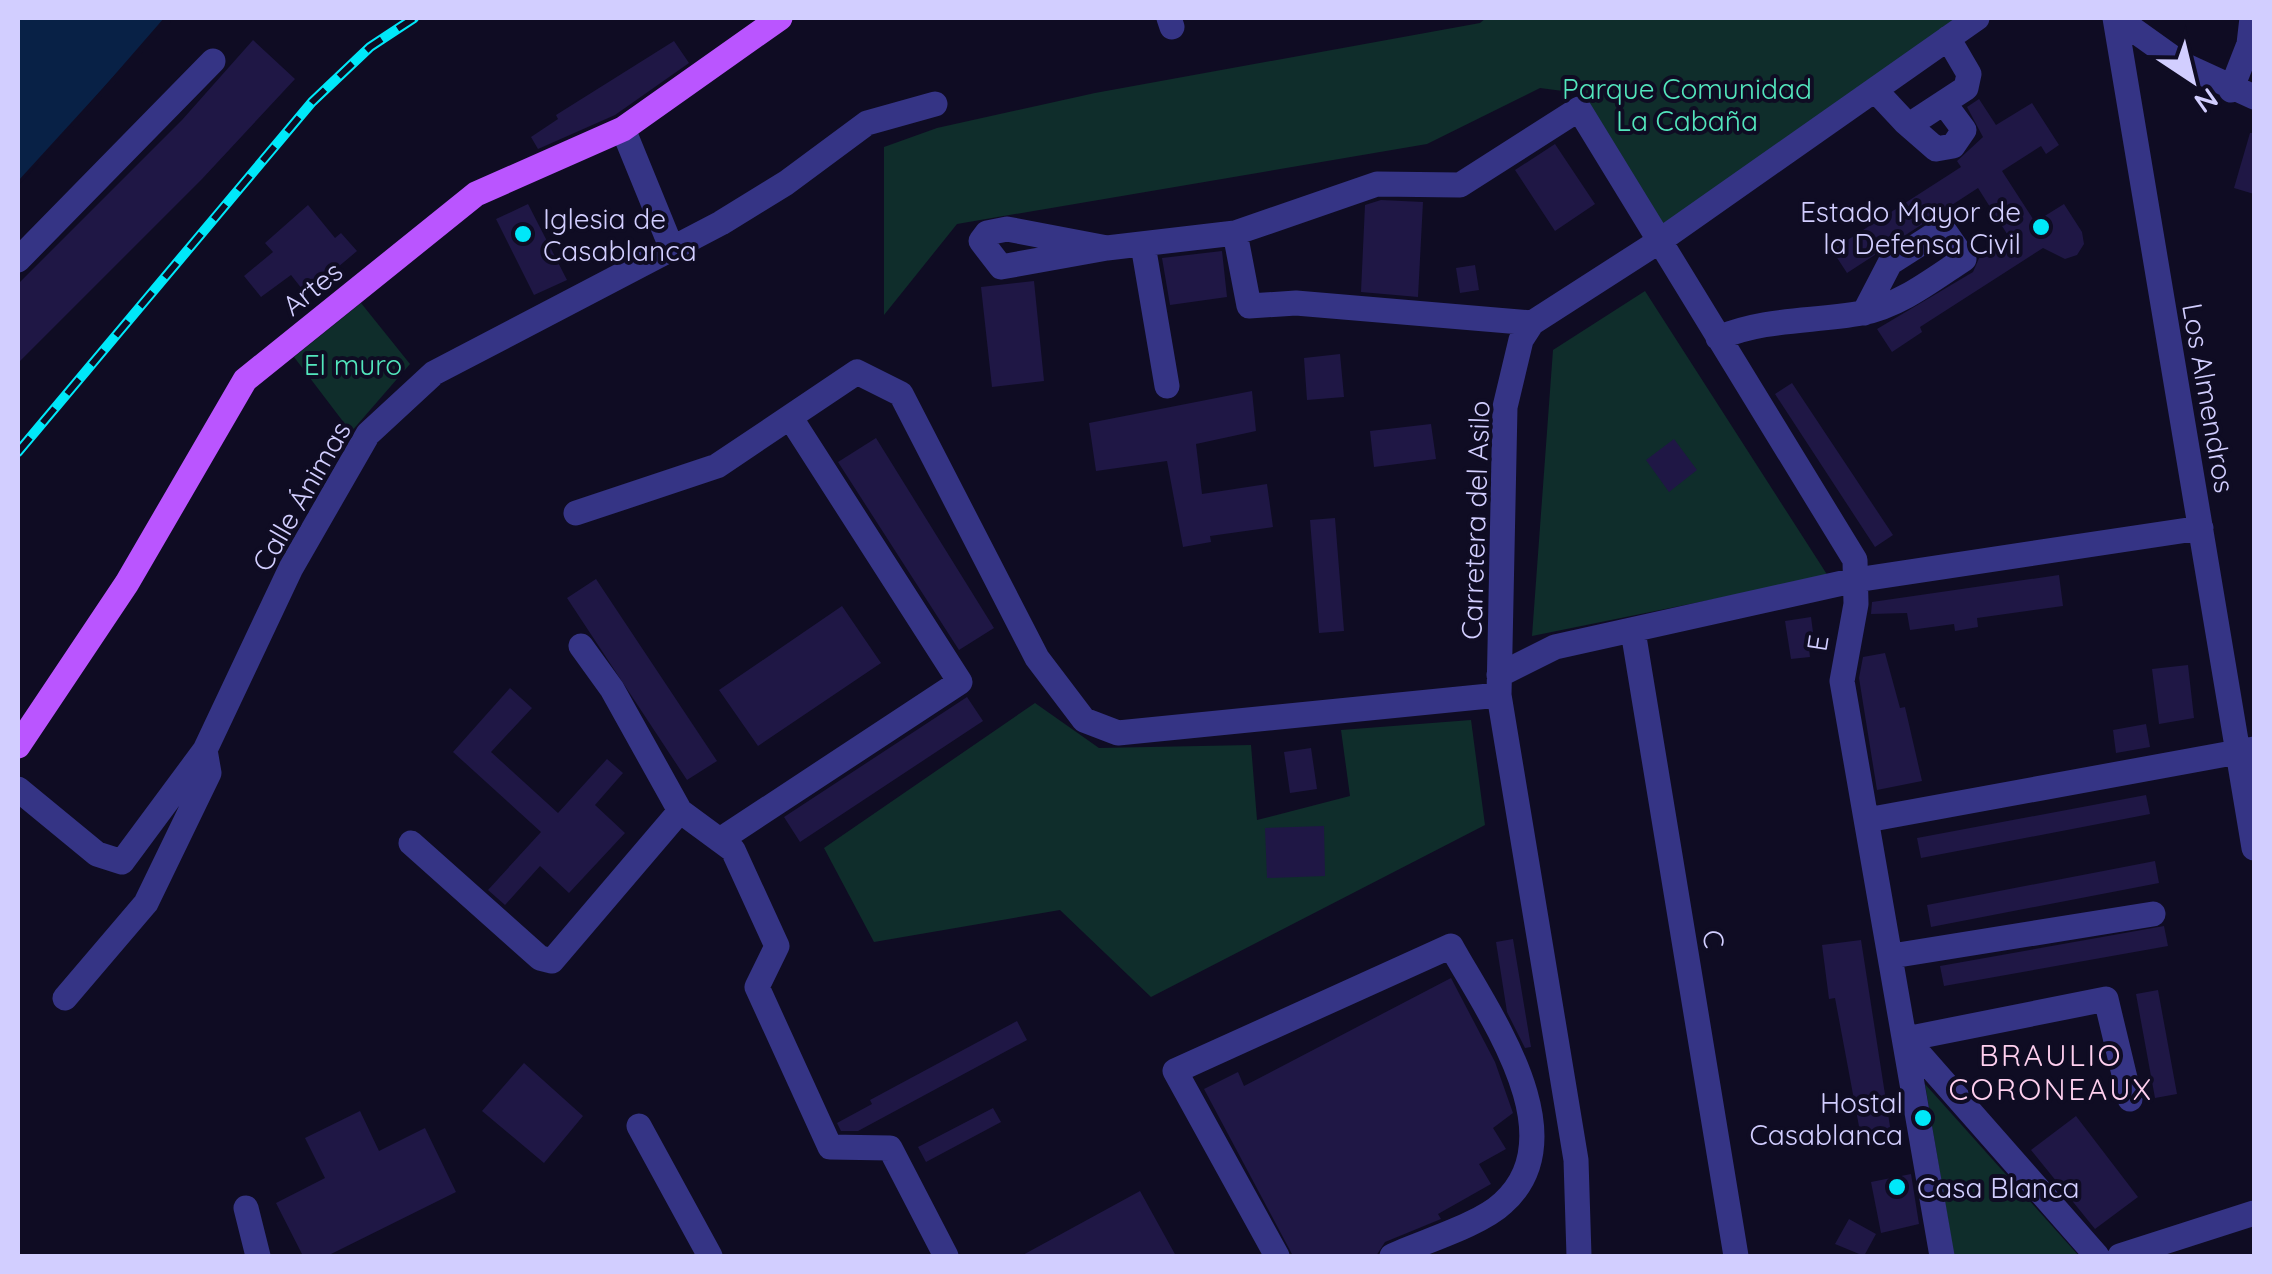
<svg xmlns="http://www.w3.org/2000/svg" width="2272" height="1274" viewBox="0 0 2272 1274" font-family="Quicksand,sans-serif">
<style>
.green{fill:#0f2d2b}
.water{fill:#082146}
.pier{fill:#0f0c23}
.building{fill:#1f1745}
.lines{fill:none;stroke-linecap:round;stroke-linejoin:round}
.minor{stroke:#353485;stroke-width:25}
.major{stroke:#ba55ff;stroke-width:25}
.rail-casing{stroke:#00e8f9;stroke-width:10}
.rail{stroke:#0f0c23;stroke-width:6;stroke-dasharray:19;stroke-linecap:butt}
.poi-dot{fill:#00e8f9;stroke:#0f0c23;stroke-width:4}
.labels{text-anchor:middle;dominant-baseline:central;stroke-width:8;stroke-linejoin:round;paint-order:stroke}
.park-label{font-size:28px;fill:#53e6bd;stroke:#0f0c23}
.poi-label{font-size:28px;fill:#d2ceff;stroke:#0f0c23;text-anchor:end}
.street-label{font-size:28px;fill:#d2ceff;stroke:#0f0c23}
.neighbourhood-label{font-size:30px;letter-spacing:2.5px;fill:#ffd0ef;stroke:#0f0c23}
</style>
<rect width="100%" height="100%" fill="#0f0c23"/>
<path class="green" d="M 1486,18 L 1962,18 L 1662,225 L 1578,93 L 1540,88 L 1427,144 L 957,224 L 884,315 L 884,147 L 937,128 L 1095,93 L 1480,23 Z
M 1645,291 L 1828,576 L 1532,636 L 1553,350 Z
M 361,303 L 410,364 L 351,432 L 294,357 Z
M 1035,703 L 1099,748 L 1251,745 L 1257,820 L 1350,796 L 1341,730 L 1471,720 L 1485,825 L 1151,997 L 1060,910 L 874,942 L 824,848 Z
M 1925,1084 L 2079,1256 L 1954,1256 Z"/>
<path class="water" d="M 18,18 L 166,19 L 18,181 Z"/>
<path class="pier" d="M 164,18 L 171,18 L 170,23 L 18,186 Z"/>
<path class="building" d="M 253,40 L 295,79 L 202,179 L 18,363 L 18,284 L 182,120 Z
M 674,41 L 689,63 L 615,115 L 538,149 L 531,137 L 558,119 L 556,115 Z
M 1979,99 L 1996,125 L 2032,103 L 2059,145 L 2046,154 L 2041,146 L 2002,171 L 2035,222 L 2064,204 L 2082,232 L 2084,244 L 2077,255 L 2065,259 L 2043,248 L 1920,327 L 1922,332 L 1892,352 L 1877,329 L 1973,272 L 1980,256 L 2009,237 L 1978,188 L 1847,273 L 1832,250 L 1961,167 L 1957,161 L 1983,137 L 1967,107 Z
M 2250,133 L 2254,133 L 2254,194 L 2234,188 Z
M 1555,144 L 1595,204 L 1555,231 L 1515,170 Z
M 1381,200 L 1423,202 L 1418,297 L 1361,292 L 1365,205 Z
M 528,204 L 567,280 L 534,295 L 496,219 Z
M 308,205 L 335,238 L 341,233 L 357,251 L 306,294 L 291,275 L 261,297 L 244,276 L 273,252 L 265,243 Z
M 1222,251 L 1227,297 L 1170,305 L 1162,258 Z
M 1475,265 L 1479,290 L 1460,293 L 1456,268 Z
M 1034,281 L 1044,381 L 992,387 L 981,287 Z
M 1340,354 L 1344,397 L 1307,400 L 1304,358 Z
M 1792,383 L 1893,535 L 1875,547 L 1775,394 Z
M 1252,391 L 1256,431 L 1196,444 L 1202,494 L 1267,484 L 1273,527 L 1210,536 L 1211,542 L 1183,547 L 1167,461 L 1096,471 L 1089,423 Z
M 1431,424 L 1436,459 L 1374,467 L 1370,431 Z
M 876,438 L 994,628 L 959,650 L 838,462 Z
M 1674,439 L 1697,470 L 1669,492 L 1646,460 Z
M 1335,518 L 1344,631 L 1319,633 L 1310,520 Z
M 2059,575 L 2063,606 L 1977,618 L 1978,627 L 1955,631 L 1954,624 L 1910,630 L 1907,613 L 1871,614 L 1872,602 Z
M 596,579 L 717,761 L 687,780 L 567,598 Z
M 842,606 L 881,663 L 758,746 L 719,690 Z
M 1811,617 L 1814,640 L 1808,641 L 1810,657 L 1791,659 L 1785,621 Z
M 1885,653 L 1900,708 L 1905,707 L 1922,781 L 1877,790 L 1859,678 L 1863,657 Z
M 2188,665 L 2194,718 L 2159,724 L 2152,669 Z
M 510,688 L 532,708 L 491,752 L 558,813 L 607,759 L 623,773 L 595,805 L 625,833 L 569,893 L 540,866 L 505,905 L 488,890 L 541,832 L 453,752 Z
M 967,697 L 983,721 L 800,842 L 784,817 Z
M 2146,724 L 2150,747 L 2116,753 L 2113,730 Z
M 1311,748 L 1317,789 L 1290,793 L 1284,752 Z
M 2146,795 L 2150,814 L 1921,858 L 1917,838 Z
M 1324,826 L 1325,876 L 1267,878 L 1265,828 Z
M 2155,861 L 2159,883 L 1931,927 L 1927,905 Z
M 2164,926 L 2168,946 L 1944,986 L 1940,966 Z
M 1513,939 L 1531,1047 L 1525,1048 L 1507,1012 L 1496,942 Z
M 1861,940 L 1891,1133 L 1861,1137 L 1835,998 L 1829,999 L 1822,945 Z
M 1451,978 L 1495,1062 L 1513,1113 L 1493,1128 L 1506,1149 L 1479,1164 L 1491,1184 L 1438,1214 L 1441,1219 L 1385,1242 L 1376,1256 L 1293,1256 L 1204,1089 L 1238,1072 L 1244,1086 Z
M 2158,990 L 2177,1094 L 2155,1098 L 2136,994 Z
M 1017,1021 L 1027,1040 L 858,1131 L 841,1131 L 837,1123 L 872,1104 L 870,1100 Z
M 524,1063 L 583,1116 L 544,1163 L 482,1111 Z
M 993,1108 L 1001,1122 L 926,1162 L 918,1147 Z
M 360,1111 L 379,1151 L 425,1128 L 456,1192 L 327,1256 L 303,1256 L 276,1203 L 325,1178 L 305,1138 Z
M 2076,1116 L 2138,1197 L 2095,1229 L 2031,1150 Z
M 1911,1174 L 1919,1224 L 1881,1233 L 1871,1182 Z
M 1140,1191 L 1176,1256 L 1021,1256 Z
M 1849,1219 L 1876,1234 L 1864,1256 L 1835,1244 Z"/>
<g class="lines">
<path class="minor" d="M 1169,18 L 1172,27
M 2115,18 L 2254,848
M 2117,18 L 2180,63 L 2254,97
M 2231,90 L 2249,44 L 2252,18
M 1876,91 L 1905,122 L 1914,122 L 1966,88 L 1969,74 L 1948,38
M 1905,122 L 1936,149 L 1953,146 L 1964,130 L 1944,103
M 623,129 L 672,249
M 1235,233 L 1249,306 L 1296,303 L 1532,323
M 1143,245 L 1167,386
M 1107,248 L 1007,229 L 987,233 L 981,241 L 1001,267 L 1107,248 L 1235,233 L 1377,184 L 1460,185 L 1579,109 L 1855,560 L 1856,604 L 1842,681 L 1942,1256
M 18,260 L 213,61
M 1718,338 C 1766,318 1812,322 1862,313 C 1899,306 1932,280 1964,259 L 1943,229 L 1890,263 L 1864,313
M 576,513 L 717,466 L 857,372 L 901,394 L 1037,658 L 1084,720 L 1118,733 L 1499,695
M 1633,631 L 1736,1256
M 581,646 L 612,689 L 680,811 L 733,850 L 777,946 L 757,987 L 830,1147 L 890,1148 L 946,1256
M 1499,675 L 1555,647 L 1856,580 L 2201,528
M 18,789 L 97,854 L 122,862 L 205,750 L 291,568 L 368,434 L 434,373 L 721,223 L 786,183 L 867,123 L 935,104
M 1867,820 L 2254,749
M 720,840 L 960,682 L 790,417
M 411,843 L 540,958 L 552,961 L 680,811
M 1892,956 L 2153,914
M 65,998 L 146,903 L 209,773 L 205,750
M 1906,1039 L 2106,999 L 2130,1099
M 1906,1039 L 2097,1256
M 639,1126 L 710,1256
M 246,1208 L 258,1256
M 1277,1256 L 1175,1071 L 1451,946 C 1488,1013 1578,1136 1503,1203 C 1480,1225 1422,1242 1392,1256
M 1579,1256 L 1576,1160 L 1499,695 L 1505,407 L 1521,340 L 1532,323 L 1658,242 L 1977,18
M 2120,1256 L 2254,1213"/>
<path class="major" d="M 18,746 L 127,583 L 245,380 L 476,194 L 623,129 L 780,18"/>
<g class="rail-casing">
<path id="rail" d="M 18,452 L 312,102 L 370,47 L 414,18"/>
</g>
<use href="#rail" class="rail"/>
</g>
<g class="poi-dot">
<circle cx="2041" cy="227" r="10"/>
<circle cx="523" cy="234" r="10"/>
<circle cx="1923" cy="1118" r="10"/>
<circle cx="1897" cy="1187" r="10"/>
</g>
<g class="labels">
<g class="park-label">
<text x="1687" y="88">Parque Comunidad<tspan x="1687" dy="32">La Cabaña</tspan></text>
<text x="353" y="364">El muro</text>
</g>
<g class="poi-label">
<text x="2021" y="211">Estado Mayor de<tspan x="2021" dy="32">la Defensa Civil</tspan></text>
<text x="543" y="218" text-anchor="start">Iglesia de<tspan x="543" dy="32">Casablanca</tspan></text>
<text x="1903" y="1102">Hostal<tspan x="1903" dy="32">Casablanca</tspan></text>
<text x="1917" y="1187" text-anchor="start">Casa Blanca</text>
</g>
<g class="street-label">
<text transform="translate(312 288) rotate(-39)">Artes</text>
<text transform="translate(2209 398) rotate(80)">Los Almendros</text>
<text transform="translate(301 496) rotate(-60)">Calle Ánimas</text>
<text transform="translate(1475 520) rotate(-88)">Carretera del Asilo</text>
<text transform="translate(1817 643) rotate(-81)">E</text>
<text transform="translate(1714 939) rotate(81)">C</text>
</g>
<g class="neighbourhood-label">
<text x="2051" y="1055">BRAULIO<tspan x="2051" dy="34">CORONEAUX</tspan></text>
</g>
</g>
<rect width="2272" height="1274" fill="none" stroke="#d2ceff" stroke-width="40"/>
<g transform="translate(2192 80) rotate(145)" stroke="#0f0c23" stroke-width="8" paint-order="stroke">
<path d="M0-8L18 38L0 25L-18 38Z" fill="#d2ceff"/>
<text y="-15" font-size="28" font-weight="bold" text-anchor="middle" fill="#d2ceff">N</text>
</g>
</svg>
